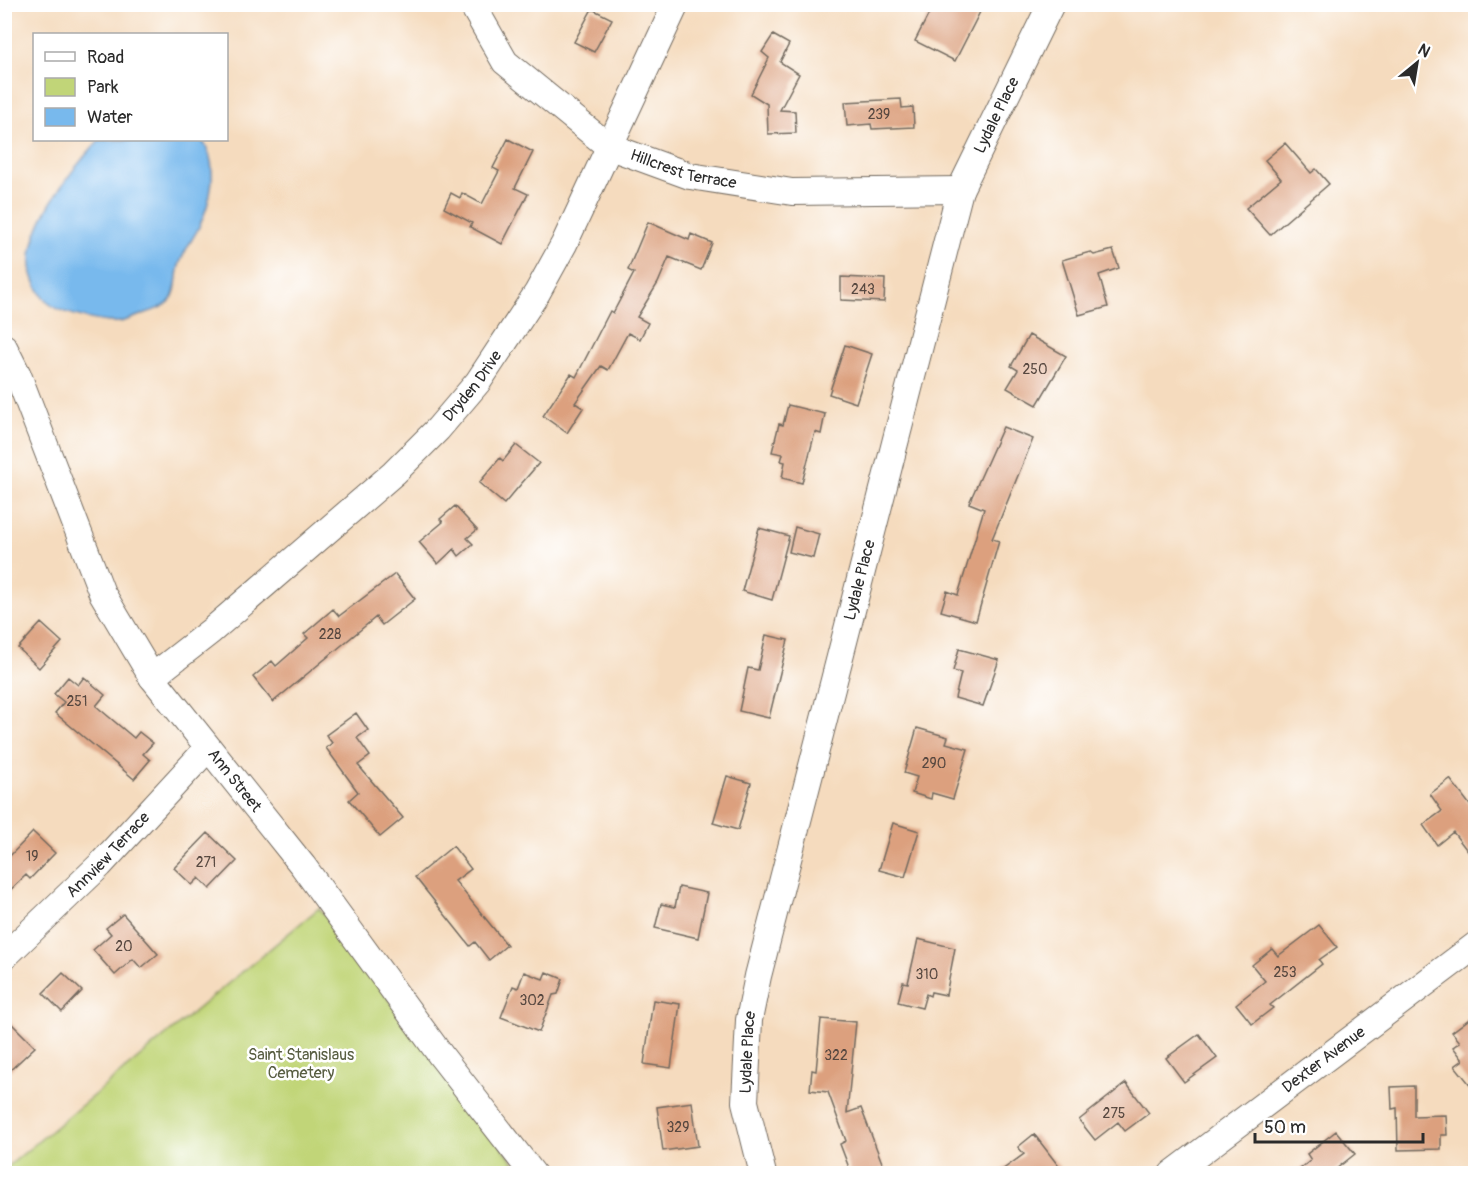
<svg xmlns="http://www.w3.org/2000/svg" width="1480" height="1178" viewBox="0 0 1480 1178" font-family="Pangolin,sans-serif">
<style>
.green{fill:#c1d578;stroke:#768052;stroke-width:1.5}
.water{fill:#78b9ed;stroke:#52728c;stroke-width:1.5}
.building{fill:#dca07e}
.lines{fill:none;stroke-linecap:round;stroke-linejoin:round}
.street-casing{stroke:#72695e;stroke-width:28}
.street{stroke:#fff;stroke-width:26}
.labels{text-anchor:middle;dominant-baseline:central;stroke-width:5;stroke-linejoin:round;paint-order:stroke}
.number-label{font-size:14px;fill:#574840}
.street-label{font-size:16px;fill:#2b2b2b;stroke:#fff}
.park-label{font-size:16px;fill:#585e42;stroke:#fff}
</style>
<rect width="100%" height="100%" fill="#fff"/>
<filter id="ink" filterUnits="userSpaceOnUse"><feTurbulence type="fractalNoise" baseFrequency=".0167" numOctaves="2"/><feDisplacementMap in="SourceGraphic" scale="12" xChannelSelector="R" yChannelSelector="G"/><feConvolveMatrix kernelMatrix="1 2 1 2 8 2 1 2 1" color-interpolation-filters="sRGB"/></filter>
<filter id="wash" filterUnits="userSpaceOnUse"><feTurbulence type="fractalNoise" baseFrequency=".008" numOctaves="4" result="noise"/><feDisplacementMap in="SourceGraphic" scale="24" xChannelSelector="R" yChannelSelector="G"/><feGaussianBlur stdDeviation="1.35" result="paint"/><feColorMatrix in="noise" values="0 0 0 0 0 0 0 0 0 0 0 0 0 0 0 0 0 1.4 0 .05"/><feComposite in="paint" operator="in"/></filter>
<g filter="url(#wash)">
<rect width="100%" height="100%" fill="#f5dbbe"/>
<path class="green" d="M 319,908 L 523,1174 L 5,1174 L 5,1169 Z"/>
<path class="water" d="M 99,140 L 202,140 C 220,164 211,203 198,229 C 191,242 180,257 178,270 C 176,279 177,293 170,301 C 166,306 153,311 146,313 C 138,316 129,320 120,322 C 104,324 64,314 51,305 C 41,298 35,284 32,274 C 22,231 72,169 99,140 Z"/>
<g id="blocks">
<path class="building" d="M 934,4 L 984,4 L 955,61 L 915,41 Z
M 592,9 L 612,19 L 594,52 L 574,42 Z
M 773,35 L 789,44 L 780,62 L 799,74 L 780,110 L 795,111 L 796,133 L 768,134 L 767,104 L 751,94 L 769,58 L 762,52 Z
M 901,99 L 902,108 L 913,107 L 914,127 L 872,129 L 871,124 L 847,126 L 845,102 Z
M 508,139 L 533,152 L 515,188 L 528,194 L 502,244 L 470,227 L 472,223 L 444,208 L 451,193 L 460,198 L 462,193 L 482,204 L 499,171 L 493,168 Z
M 1285,143 L 1311,173 L 1316,169 L 1329,184 L 1270,235 L 1246,208 L 1281,179 L 1265,160 Z
M 648,222 L 689,240 L 691,234 L 712,243 L 701,270 L 669,257 L 658,283 L 637,317 L 648,323 L 640,339 L 628,333 L 608,370 L 601,366 L 575,403 L 583,408 L 567,433 L 543,416 L 571,374 L 576,377 L 610,311 L 613,313 L 634,273 L 628,270 Z
M 1113,250 L 1119,268 L 1099,275 L 1108,307 L 1079,315 L 1062,260 L 1090,252 L 1094,255 Z
M 841,277 L 885,279 L 884,302 L 841,300 Z
M 1029,335 L 1066,356 L 1037,405 L 1007,388 L 1018,370 L 1011,366 Z
M 845,345 L 872,354 L 856,403 L 829,394 Z
M 788,405 L 825,414 L 821,434 L 815,432 L 802,483 L 782,478 L 785,462 L 781,461 L 783,454 L 772,452 L 779,424 L 783,425 Z
M 1003,427 L 1033,439 L 992,539 L 999,541 L 976,621 L 941,611 L 947,591 L 958,595 L 984,509 L 969,503 Z
M 516,445 L 539,463 L 504,504 L 479,483 L 500,458 L 503,461 Z
M 455,506 L 477,530 L 467,538 L 473,544 L 459,556 L 454,549 L 438,564 L 419,542 L 443,522 L 440,519 Z
M 795,527 L 819,534 L 813,558 L 789,552 Z
M 759,528 L 789,536 L 772,600 L 742,591 Z
M 395,574 L 415,599 L 382,625 L 376,617 L 273,702 L 253,677 L 272,661 L 276,666 L 308,638 L 304,634 L 333,609 L 339,616 Z
M 41,623 L 62,642 L 39,668 L 18,648 Z
M 766,635 L 788,640 L 769,718 L 739,711 L 748,668 L 758,670 Z
M 959,649 L 999,660 L 983,706 L 955,698 L 961,673 L 953,671 Z
M 68,677 L 78,685 L 84,677 L 105,695 L 96,706 L 134,738 L 139,732 L 153,743 L 143,754 L 150,760 L 134,779 L 55,713 L 64,702 L 54,694 Z
M 356,713 L 368,730 L 357,738 L 370,756 L 358,765 L 403,818 L 380,837 L 349,800 L 358,792 L 326,748 L 332,743 L 326,735 Z
M 917,728 L 948,737 L 946,743 L 968,749 L 953,799 L 932,793 L 931,799 L 912,793 L 917,777 L 904,773 Z
M 727,776 L 751,783 L 738,830 L 713,823 Z
M 1450,779 L 1476,813 L 1476,862 L 1453,832 L 1437,845 L 1423,825 L 1442,811 L 1430,794 Z
M 893,823 L 919,831 L 905,877 L 879,870 Z
M 33,832 L 55,853 L 30,879 L 26,875 L 4,896 L 4,862 Z
M 208,833 L 237,861 L 210,889 L 199,878 L 192,885 L 174,868 Z
M 453,846 L 471,869 L 455,881 L 507,945 L 489,960 L 475,942 L 470,946 L 415,877 Z
M 679,887 L 707,893 L 698,938 L 655,928 L 661,904 L 675,907 Z
M 123,914 L 158,954 L 141,968 L 133,959 L 115,975 L 93,950 L 111,934 L 106,928 Z
M 1319,925 L 1337,947 L 1319,960 L 1322,964 L 1270,1005 L 1273,1008 L 1252,1024 L 1236,1004 L 1265,981 L 1252,965 L 1272,949 L 1278,956 Z
M 918,939 L 955,948 L 946,995 L 931,992 L 930,996 L 926,994 L 922,1008 L 898,1002 L 903,982 L 908,983 Z
M 524,972 L 543,979 L 546,972 L 563,979 L 558,994 L 553,995 L 539,1032 L 501,1017 L 513,986 L 518,988 Z
M 63,973 L 82,991 L 62,1012 L 43,993 Z
M 653,1000 L 680,1004 L 671,1068 L 644,1064 Z
M 1476,1014 L 1476,1092 L 1455,1066 L 1463,1060 L 1453,1047 L 1460,1042 L 1452,1032 Z
M 4,1016 L 35,1047 L 4,1076 Z
M 821,1019 L 856,1022 L 847,1113 L 861,1108 L 884,1168 L 869,1173 L 851,1173 L 840,1144 L 846,1141 L 828,1092 L 810,1090 L 812,1070 L 816,1071 Z
M 1199,1034 L 1217,1058 L 1184,1082 L 1166,1058 Z
M 1126,1083 L 1149,1113 L 1125,1131 L 1118,1122 L 1095,1140 L 1079,1120 Z
M 1414,1086 L 1414,1116 L 1446,1115 L 1447,1135 L 1441,1135 L 1441,1149 L 1398,1150 L 1397,1108 L 1392,1109 L 1391,1087 Z
M 692,1102 L 698,1146 L 663,1151 L 657,1107 Z
M 1336,1131 L 1355,1154 L 1331,1173 L 1295,1173 L 1311,1160 L 1307,1154 Z
M 1034,1134 L 1064,1173 L 998,1173 L 1024,1154 L 1018,1147 Z"/>
</g>
</g>
<g filter="url(#ink)">
<use href="#blocks" fill-opacity="0" stroke="#72695e" stroke-width="1.5"/>
<g class="lines">
<g class="street-casing">
<g id="street">
<path id="s1" d="M 472,4 L 505,62 L 608,146 L 690,176 L 792,192 L 960,190"/>
<path id="s2" d="M 4,347 L 18,375 L 102,593 L 152,677 L 303,866 L 442,1057 L 533,1174"/>
<path id="s3" d="M 152,677 L 211,631 L 394,473 L 438,429 L 478,382 L 537,293 L 564,244 L 676,4"/>
<path id="s4" d="M 4,957 L 100,865 L 207,749"/>
<path id="s5" d="M 763,1174 L 745,1102 L 749,1020 L 758,976 L 960,190 L 1051,4"/>
<path id="s6" d="M 1172,1174 L 1476,945"/>
</g>
</g>
<use href="#street" class="street"/>
</g>
</g>
<g class="labels">
<g class="number-label">
<text x="879" y="114">239</text>
<text x="863" y="289">243</text>
<text x="1035" y="369">250</text>
<text x="330" y="634">228</text>
<text x="77" y="701">251</text>
<text x="934" y="763">290</text>
<text x="32" y="856">19</text>
<text x="206" y="862">271</text>
<text x="124" y="946">20</text>
<text x="1285" y="972">253</text>
<text x="927" y="974">310</text>
<text x="532" y="1000">302</text>
<text x="836" y="1055">322</text>
<text x="1114" y="1113">275</text>
<text x="678" y="1127">329</text>
</g>
<g class="street-label">
<text stroke="none"><textPath href="#s5" startOffset="1096">Lydale Place</textPath></text>
<text stroke="none"><textPath href="#s1" startOffset="279">Hillcrest Terrace</textPath></text>
<text stroke="none"><textPath href="#s3" startOffset="434">Dryden Drive</textPath></text>
<text stroke="none"><textPath href="#s5" startOffset="610">Lydale Place</textPath></text>
<text stroke="none"><textPath href="#s2" startOffset="495">Ann Street</textPath></text>
<text stroke="none"><textPath href="#s4" startOffset="146">Annview Terrace</textPath></text>
<text stroke="none"><textPath href="#s5" startOffset="124">Lydale Place</textPath></text>
<text stroke="none"><textPath href="#s6" startOffset="190">Dexter Avenue</textPath></text>
</g>
<g class="park-label">
<text x="301" y="1055">Saint Stanislaus<tspan x="301" dy="18">Cemetery</tspan></text>
</g>
</g>
<rect width="1480" height="1178" fill="none" stroke="#fff" stroke-width="24"/>
<rect x="33" y="33" width="195" height="108" fill="#ffffff" stroke="#aaaaaa" stroke-width="1.5"/>
<rect x="45" y="52" width="30" height="9" fill="#ffffff" stroke="#aaaaaa" stroke-width="1.5"/>
<text x="87" y="63" font-size="18" fill="#2b2b2b">Road</text>
<rect x="45" y="78" width="30" height="18" fill="#c1d578" stroke="#aaaaaa" stroke-width="1.5"/>
<text x="87" y="93" font-size="18" fill="#2b2b2b">Park</text>
<rect x="45" y="108" width="30" height="18" fill="#78b9ed" stroke="#aaaaaa" stroke-width="1.5"/>
<text x="87" y="123" font-size="18" fill="#2b2b2b">Water</text>
<g transform="translate(1417 63) rotate(30)" stroke="#ffffff" stroke-width="4.5" paint-order="stroke">
<path d="M0-4.5L10 22L0 15L-10 22Z" fill="#2b2b2b"/>
<text y="-9" font-size="16" font-weight="bold" text-anchor="middle" fill="#2b2b2b">N</text>
</g>
<path d="M1255 1133v9h168v-9" fill="none" stroke="#2b2b2b" stroke-width="3"/>
<text x="1264" y="1133" font-size="18" fill="#2b2b2b" stroke="#ffffff" stroke-width="4.5" paint-order="stroke">50 m</text>
</svg>
